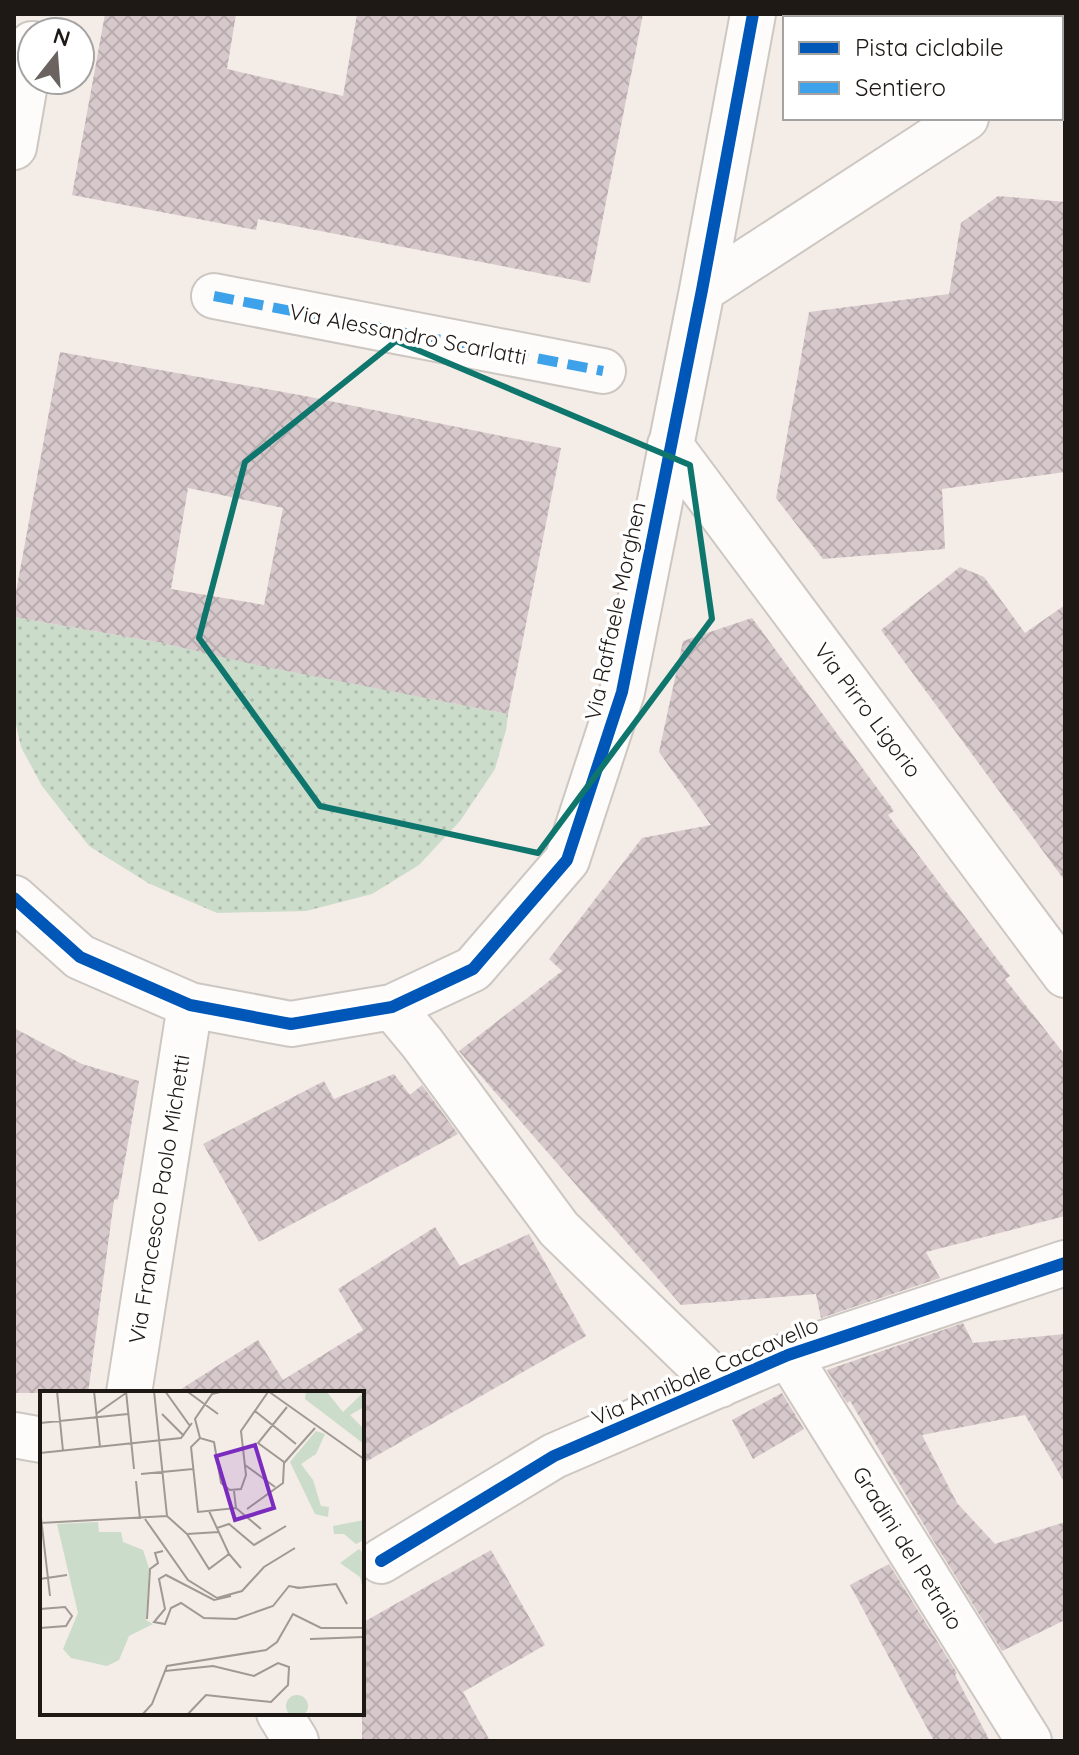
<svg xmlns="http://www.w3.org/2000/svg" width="1079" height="1755" viewBox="0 0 1079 1755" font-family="Quicksand,sans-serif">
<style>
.grass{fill:url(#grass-dots)}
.building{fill:url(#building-cross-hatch);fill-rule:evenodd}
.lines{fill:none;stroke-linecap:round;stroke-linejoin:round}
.minor-casing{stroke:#cdc7c2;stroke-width:48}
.minor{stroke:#fdfcfb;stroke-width:44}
.quiet{stroke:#3da2ea;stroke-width:10;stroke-dasharray:20 10;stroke-linecap:butt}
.cycleway-casing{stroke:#fff;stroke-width:17}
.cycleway{stroke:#0057b8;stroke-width:12}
.marked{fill:none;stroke:#0f766e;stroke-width:6;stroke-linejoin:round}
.labels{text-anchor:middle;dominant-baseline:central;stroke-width:7;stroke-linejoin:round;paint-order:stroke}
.street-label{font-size:22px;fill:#1f1916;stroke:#fff}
.inset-road{fill:none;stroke:#9f9893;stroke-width:2}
.view{fill:#7b2cbf;fill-opacity:0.15;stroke:#7b2cbf;stroke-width:4}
.inset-edge{fill:none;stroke:#1f1916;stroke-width:4}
</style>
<defs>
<pattern id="grass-dots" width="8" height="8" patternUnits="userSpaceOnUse" patternTransform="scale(2)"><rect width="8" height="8" fill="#cbdcca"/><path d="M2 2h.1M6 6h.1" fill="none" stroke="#aebcad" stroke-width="1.8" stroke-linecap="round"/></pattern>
<pattern id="building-cross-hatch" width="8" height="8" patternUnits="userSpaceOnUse" patternTransform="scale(2)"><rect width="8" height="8" fill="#d7c9cb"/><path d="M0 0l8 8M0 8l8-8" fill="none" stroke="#b8acae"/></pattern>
</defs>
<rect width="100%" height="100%" fill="#f4ece6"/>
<path class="grass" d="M 14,617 L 162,643 L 252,663 L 508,714 L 506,730 L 495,769 L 460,821 L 419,865 L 372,894 L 306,911 L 217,913 L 148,883 L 89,846 L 42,786 L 21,747 L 14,715 Z"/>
<path class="building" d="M 105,14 L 236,14 L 227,69 L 343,96 L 357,14 L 643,14 L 590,283 L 258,219 L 256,230 L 72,195 Z
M 998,196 L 1065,202 L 1065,472 L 942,489 L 945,549 L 823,559 L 776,498 L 809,312 L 949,294 L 961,223 Z
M 60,352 L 305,396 L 561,448 L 508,714 L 252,664 L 162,643 L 14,617 L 14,603 ZM 188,488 L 283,508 L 264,605 L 171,589 Z
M 960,567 L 984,577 L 1025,633 L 1065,605 L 1065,881 L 881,630 Z
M 752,618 L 894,811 L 888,815 L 1010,976 L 1005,979 L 1065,1055 L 1065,1216 L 926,1252 L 940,1278 L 821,1318 L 816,1294 L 681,1305 L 459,1051 L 562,971 L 549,959 L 642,838 L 711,825 L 659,752 L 683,641 Z
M 14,1028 L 82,1064 L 139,1081 L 118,1199 L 114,1200 L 88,1393 L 14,1393 Z
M 394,1074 L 410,1095 L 422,1085 L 458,1134 L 259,1242 L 203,1144 L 324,1081 L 334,1099 Z
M 435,1227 L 460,1266 L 529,1234 L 586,1336 L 362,1464 L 362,1393 L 175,1393 L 258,1340 L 283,1380 L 363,1330 L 338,1289 Z
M 963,1323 L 973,1343 L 1065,1334 L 1065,1483 L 1025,1415 L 922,1435 L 957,1503 L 995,1544 L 1065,1522 L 1065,1620 L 1002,1651 L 933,1540 L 850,1401 L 847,1403 L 827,1370 Z
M 782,1393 L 804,1429 L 753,1459 L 732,1420 Z
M 491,1550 L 545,1645 L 463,1692 L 490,1741 L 362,1741 L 362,1623 Z
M 889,1564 L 957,1673 L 955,1675 L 990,1741 L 934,1741 L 850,1585 Z"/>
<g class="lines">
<g class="minor-casing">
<path id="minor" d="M 1061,56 L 1065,54
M 14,147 L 32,44
M 702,290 L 966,118
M 214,296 L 603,371
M 670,445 L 1065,975
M 14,898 L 80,957 L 190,1005 L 291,1024 L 392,1007 L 473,969 L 567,860 L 622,692 L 702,290 L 753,14
M 392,1007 L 422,1043 L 559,1229 L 720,1385
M 788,1355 L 1029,1741
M 129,1393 L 190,1005
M 14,1435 L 42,1440
M 381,1561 L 554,1456 L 788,1355 L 1065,1263
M 279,1713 L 296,1741"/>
</g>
<use href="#minor" class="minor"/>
<path class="quiet" d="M 214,296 L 603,371"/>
<g class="cycleway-casing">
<path id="cycleway" d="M 14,898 L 80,957 L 190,1005 L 291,1024 L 392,1007 L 473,969 L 567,860 L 622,692 L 702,290 L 753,14
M 381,1561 L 554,1456 L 788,1355 L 1065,1263"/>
</g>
<use href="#cycleway" class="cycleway"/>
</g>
<path class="marked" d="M 396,341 L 690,465 L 712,619 L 538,853 L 320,806 L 199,638 L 245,462 Z"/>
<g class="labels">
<g class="street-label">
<text transform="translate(408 334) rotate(11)">Via Alessandro Scarlatti</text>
<text transform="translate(615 611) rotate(-78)">Via Raffaele Morghen</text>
<text transform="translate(868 710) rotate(53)">Via Pirro Ligorio</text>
<text transform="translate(159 1199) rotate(-81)">Via Francesco Paolo Michetti</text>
<text transform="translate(705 1371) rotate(-23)">Via Annibale Caccavello</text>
<text transform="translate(908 1548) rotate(58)">Gradini del Petraio</text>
</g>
</g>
<g transform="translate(40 1391)">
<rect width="324" height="324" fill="#f4ece6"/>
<path d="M 266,0 L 286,0 L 303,21 L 324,1 L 324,16 L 310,24 L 324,38 L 324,53 L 265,8 ZM 276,40 L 285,43 L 276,63 L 261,73 L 273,89 L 281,115 L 289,116 L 288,126 L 275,123 L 250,71 ZM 319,158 L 324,163 L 324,202 L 320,186 L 300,172 ZM246 315a11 11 0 1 1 22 0a11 11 0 1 1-22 0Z" fill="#cbdcca"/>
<path d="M 324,129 L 324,149 L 316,153 L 304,143 L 294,143 L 293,135 ZM 58,131 L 59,141 L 81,141 L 83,151 L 103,159 L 109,177 L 106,229 L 113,233 L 89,245 L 79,269 L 67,275 L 31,267 L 23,258 L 38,222 L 17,133 Z" fill="#cbdcca"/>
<path class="inset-road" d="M 17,0 L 23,60M 54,0 L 60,56M 86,0 L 94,78M 114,0 L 127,125M 125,0 L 150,35M 228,0 L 324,68M 148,1 L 178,23M 215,20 L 256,53M 56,23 L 86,2M 122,23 L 144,45M 0,32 L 88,23M 160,47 L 155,28 L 172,3 L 184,0M 0,62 L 141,47 L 152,32M 244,71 L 218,52 L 247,16M 205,74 L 235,96M 101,83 L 153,78M 96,90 L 100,128M 194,100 L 196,117 L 221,138M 196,117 L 158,121 L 151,56 L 160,47 L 174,51 L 181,92 L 190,99 L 201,98 L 206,84 L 201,40 L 228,1M 0,118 L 10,205M 207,118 L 243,92 L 244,72 L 275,37M 169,120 L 189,163 L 201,177M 127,125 L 147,143 L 179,141M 105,128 L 148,189 L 177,207 L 202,200 L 224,176 L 255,157M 0,132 L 127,125M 177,137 L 189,133 L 214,154 L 246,135M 147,143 L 169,178 L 189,163M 0,188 L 27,184M 257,197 L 296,193 L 307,213M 191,205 L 174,209 L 126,184 L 119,188 L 125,218 L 114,231 L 125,233 L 131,217 L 141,212 L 164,227 L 196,228 L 233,215 L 249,195 L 260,197M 0,218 L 25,216 L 32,225 L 26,235 L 0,237M 107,228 L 110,178 L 118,172 L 115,162 L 123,160M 270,248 L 324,246M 125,280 L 173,275 L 214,285 L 238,272 L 249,276 L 248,294 L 231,311 L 166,304 L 147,324M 102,324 L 112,313 L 127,275 L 226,259 L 237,251 L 253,223 L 281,237 L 324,237"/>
<path class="view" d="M 215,54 L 234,117 L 195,129 L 176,65 Z"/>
<rect width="324" height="324" class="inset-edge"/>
</g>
<rect width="1079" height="1755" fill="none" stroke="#1f1916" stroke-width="32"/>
<rect x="783" y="16" width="280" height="104" fill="#ffffff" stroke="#a5a3a2" stroke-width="2"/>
<rect x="799" y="42" width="40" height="12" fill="#0057b8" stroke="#a5a3a2" stroke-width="2"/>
<text x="855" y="56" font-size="24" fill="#1f1916">Pista ciclabile</text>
<rect x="799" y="82" width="40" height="12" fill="#3da2ea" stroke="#a5a3a2" stroke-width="2"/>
<text x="855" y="96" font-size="24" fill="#1f1916">Sentiero</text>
<g transform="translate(56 56) rotate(17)"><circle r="38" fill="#ffffff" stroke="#a5a3a2" stroke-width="2"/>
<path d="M0-6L14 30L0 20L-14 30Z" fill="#6a635f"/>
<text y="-12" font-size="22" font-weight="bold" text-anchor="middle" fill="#1f1916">N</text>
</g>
</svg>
